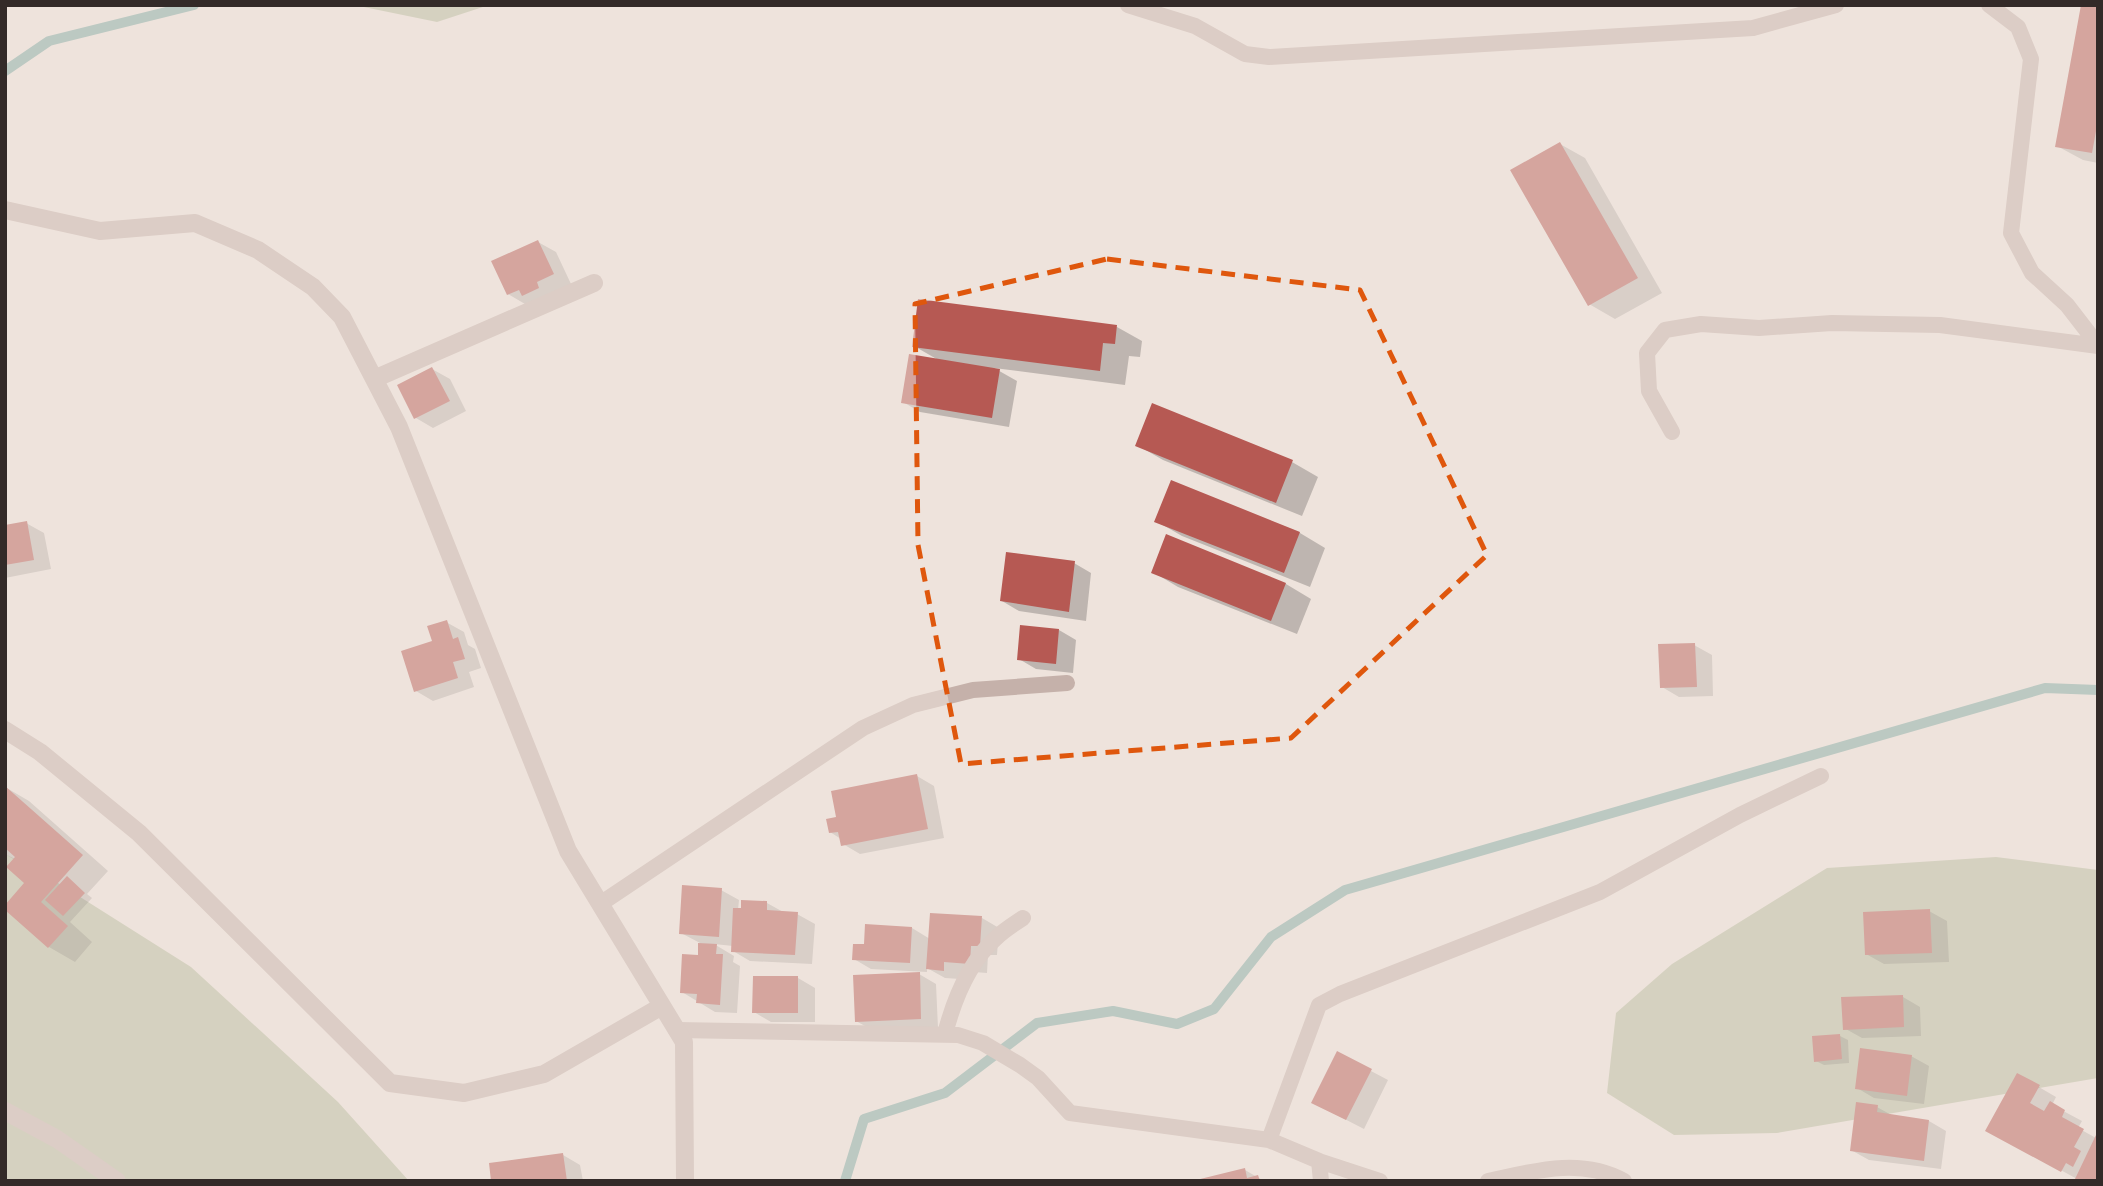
<svg xmlns="http://www.w3.org/2000/svg" width="2103" height="1186" viewBox="0 0 2103 1186" font-family="'Alegreya Sans',sans-serif">
<style>
.green{fill:#b7bb9e}
.shadow{fill:#0003}
.lines{fill:none;stroke-linecap:round;stroke-linejoin:round}
.stream{stroke:#7fa8a2;stroke-width:10}
.building{fill:#b65953}
.lane{stroke:#c5b1aa;stroke-width:16}
.street{stroke:#c5b1aa;stroke-width:18}
.marked{fill:none;stroke:#df570d;stroke-width:5;stroke-dasharray:14 9;stroke-linejoin:round}
</style>
<rect width="100%" height="100%" fill="#eee3dc"/>
<path class="green" d="M 354,5 L 489,5 L 437,22 Z
M 5,854 L 39,871 L 191,967 L 338,1102 L 409,1181 L 5,1181 Z
M 1996,857 L 2098,870 L 2098,1078 L 1777,1133 L 1674,1135 L 1607,1093 L 1616,1013 L 1672,964 L 1827,868 Z"/>
<path class="shadow" d="M 2098,5 L 2098,163 L 2083,160 L 2057,146 Z
M 1560,144 L 1585,158 L 1662,293 L 1615,319 L 1589,304 Z
M 538,242 L 556,252 L 571,284 L 525,304 L 508,294 Z
M 1117,327 L 1142,341 L 1140,357 L 1129,356 L 1125,385 L 994,368 L 1017,381 L 1009,427 L 920,412 L 903,402 L 940,361 L 914,346 Z
M 432,369 L 450,379 L 466,411 L 433,428 L 416,418 Z
M 1153,406 L 1292,462 L 1318,477 L 1302,516 L 1163,460 L 1137,445 Z
M 1172,482 L 1300,533 L 1325,548 L 1310,587 L 1182,536 L 1156,521 Z
M 26,523 L 44,533 L 51,569 L 5,578 L 5,527 Z
M 1167,537 L 1286,584 L 1311,599 L 1297,634 L 1178,587 L 1153,572 Z
M 1074,563 L 1091,573 L 1086,621 L 1019,611 L 1002,601 Z
M 446,622 L 464,632 L 468,645 L 475,649 L 481,668 L 469,672 L 474,687 L 433,701 L 416,691 L 434,643 Z
M 1059,630 L 1076,640 L 1073,673 L 1036,669 L 1019,659 Z
M 1694,645 L 1712,655 L 1713,696 L 1679,697 L 1662,687 Z
M 917,776 L 934,786 L 944,838 L 860,854 L 843,844 L 841,839 L 830,832 L 838,818 Z
M 5,787 L 29,801 L 108,871 L 87,894 L 92,898 L 70,922 L 92,942 L 75,962 L 49,947 L 27,883 L 15,860 L 5,854 Z
M 721,890 L 739,900 L 738,910 L 767,903 L 785,913 L 797,914 L 815,924 L 812,964 L 750,961 L 733,951 L 733,946 L 714,944 L 734,956 L 733,962 L 740,966 L 737,1013 L 715,1012 L 682,992 L 699,957 L 700,943 L 681,933 Z
M 1929,911 L 1947,921 L 1949,962 L 1884,964 L 1866,954 Z
M 982,918 L 999,928 L 997,955 L 988,955 L 987,973 L 961,971 L 960,979 L 945,978 L 927,968 L 927,972 L 871,969 L 854,959 L 866,946 L 912,928 L 930,939 Z
M 919,974 L 936,984 L 938,1028 L 874,1031 L 856,1021 Z
M 798,978 L 815,988 L 815,1022 L 771,1022 L 754,1012 Z
M 1903,997 L 1920,1007 L 1921,1036 L 1862,1038 L 1844,1028 Z
M 1840,1036 L 1848,1040 L 1849,1063 L 1824,1065 L 1816,1061 Z
M 1911,1056 L 1929,1066 L 1924,1104 L 1874,1098 L 1857,1088 Z
M 1371,1071 L 1388,1080 L 1364,1129 L 1331,1112 Z
M 2018,1075 L 2056,1097 L 2052,1105 L 2082,1121 L 2078,1128 L 2096,1138 L 2079,1180 L 2005,1140 Z
M 1877,1107 L 1895,1117 L 1929,1121 L 1946,1131 L 1941,1169 L 1869,1160 L 1851,1150 Z
M 563,1155 L 580,1165 L 583,1181 L 493,1181 Z
M 1245,1170 L 1264,1181 L 1195,1181 Z"/>
<g class="lines">
<path class="stream" d="M 5,71 L 49,41 L 194,5
M 845,1181 L 864,1119 L 945,1093 L 1037,1023 L 1113,1011 L 1177,1024 L 1214,1009 L 1271,937 L 1345,890 L 2045,688 L 2098,690"/>
</g>
<path class="building" d="M 2081,5 L 2098,5 L 2098,120 L 2092,153 L 2055,147 Z
M 1560,142 L 1638,278 L 1588,306 L 1510,170 Z
M 538,240 L 554,274 L 537,282 L 539,288 L 522,296 L 519,290 L 507,295 L 491,261 Z
M 918,299 L 1117,325 L 1115,344 L 1103,343 L 1100,371 L 912,347 Z
M 909,354 L 1000,369 L 992,418 L 901,403 Z
M 432,367 L 450,401 L 414,419 L 397,385 Z
M 1152,403 L 1293,460 L 1276,503 L 1135,446 Z
M 1171,480 L 1300,532 L 1284,573 L 1154,522 Z
M 27,521 L 34,560 L 5,565 L 5,525 Z
M 1166,534 L 1286,583 L 1271,621 L 1151,573 Z
M 1006,552 L 1075,561 L 1069,612 L 1000,601 Z
M 447,620 L 453,639 L 458,637 L 465,659 L 453,662 L 458,678 L 414,692 L 401,651 L 432,641 L 427,626 Z
M 1020,625 L 1059,629 L 1056,664 L 1017,660 Z
M 1695,643 L 1697,687 L 1660,688 L 1658,644 Z
M 917,774 L 928,829 L 841,846 L 838,832 L 829,833 L 826,819 L 836,817 L 831,791 Z
M 5,786 L 83,855 L 41,902 L 68,926 L 48,948 L 5,910 L 5,905 L 24,883 L 6,867 L 15,857 L 5,848 Z
M 67,876 L 85,893 L 63,916 L 45,900 Z
M 682,885 L 722,888 L 719,937 L 679,934 Z
M 741,900 L 767,901 L 767,910 L 798,912 L 795,955 L 731,952 L 733,908 L 741,908 Z
M 1930,909 L 1932,953 L 1865,955 L 1863,912 Z
M 930,913 L 982,916 L 980,946 L 971,946 L 970,964 L 944,962 L 944,971 L 926,969 Z
M 865,924 L 912,927 L 910,963 L 852,960 L 853,944 L 864,944 Z
M 698,943 L 717,944 L 716,954 L 723,954 L 720,1005 L 696,1003 L 697,994 L 680,993 L 682,954 L 698,955 Z
M 920,972 L 921,1019 L 855,1022 L 853,975 Z
M 753,976 L 798,976 L 798,1013 L 752,1013 Z
M 1903,995 L 1904,1027 L 1843,1030 L 1841,997 Z
M 1840,1034 L 1842,1059 L 1814,1062 L 1812,1036 Z
M 1860,1048 L 1912,1055 L 1907,1096 L 1855,1089 Z
M 1337,1051 L 1372,1069 L 1346,1120 L 1311,1103 Z
M 2017,1073 L 2040,1085 L 2030,1103 L 2044,1111 L 2050,1101 L 2065,1110 L 2062,1117 L 2084,1129 L 2074,1147 L 2081,1151 L 2073,1167 L 2066,1163 L 2061,1172 L 1985,1131 Z
M 1856,1102 L 1878,1105 L 1877,1112 L 1929,1120 L 1924,1161 L 1850,1151 Z
M 2096,1135 L 2098,1136 L 2098,1181 L 2078,1181 L 2075,1179 Z
M 563,1153 L 567,1181 L 491,1181 L 489,1163 Z
M 1245,1168 L 1247,1178 L 1258,1175 L 1260,1181 L 1192,1181 Z"/>
<g class="lines">
<path class="lane" d="M 1128,5 L 1195,26 L 1245,54 L 1269,57 L 1753,28 L 1836,5
M 1989,5 L 2018,27 L 2031,59 L 2011,233 L 2032,273 L 2067,305 L 2098,345
M 1672,432 L 1649,391 L 1647,353 L 1665,330 L 1701,324 L 1759,328 L 1832,323 L 1940,325 L 2098,346
M 600,904 L 863,728 L 913,705 L 973,690 L 1067,683
M 676,1030 L 958,1035 L 983,1043 L 1020,1065 L 1038,1078 L 1070,1113 L 1269,1140
M 945,1034 C 954,999 969,962 996,938 C 1004,930 1014,924 1023,918
M 1319,1161 L 1380,1181
M 1321,1181 L 1319,1161 L 1269,1140 L 1319,1005 L 1340,994 L 1600,892 L 1740,815 L 1821,776
M 1488,1181 C 1533,1171 1581,1157 1624,1181"/>
<path class="street" d="M 5,210 L 100,231 L 195,223 L 258,250 L 313,287 L 342,317 L 399,427 L 568,851 L 684,1042 L 685,1181
M 374,379 L 594,283
M 5,730 L 40,752 L 139,833 L 390,1083 L 464,1093 L 544,1074 L 662,1006
M 5,1111 L 57,1139 L 117,1181"/>
</g>
<path d="M0 0H2103V1186H0ZM 1107,259 L 1360,290 L 1487,555 L 1291,738 L 961,764 L 918,545 L 915,304 Z" fill="#eee3dc" fill-opacity=".55" fill-rule="evenodd"/>
<path class="marked" d="M 1107,259 L 1360,290 L 1487,555 L 1291,738 L 961,764 L 918,545 L 915,304 Z"/>
<rect width="2103" height="1186" fill="none" stroke="#332a28" stroke-width="14"/>
</svg>
